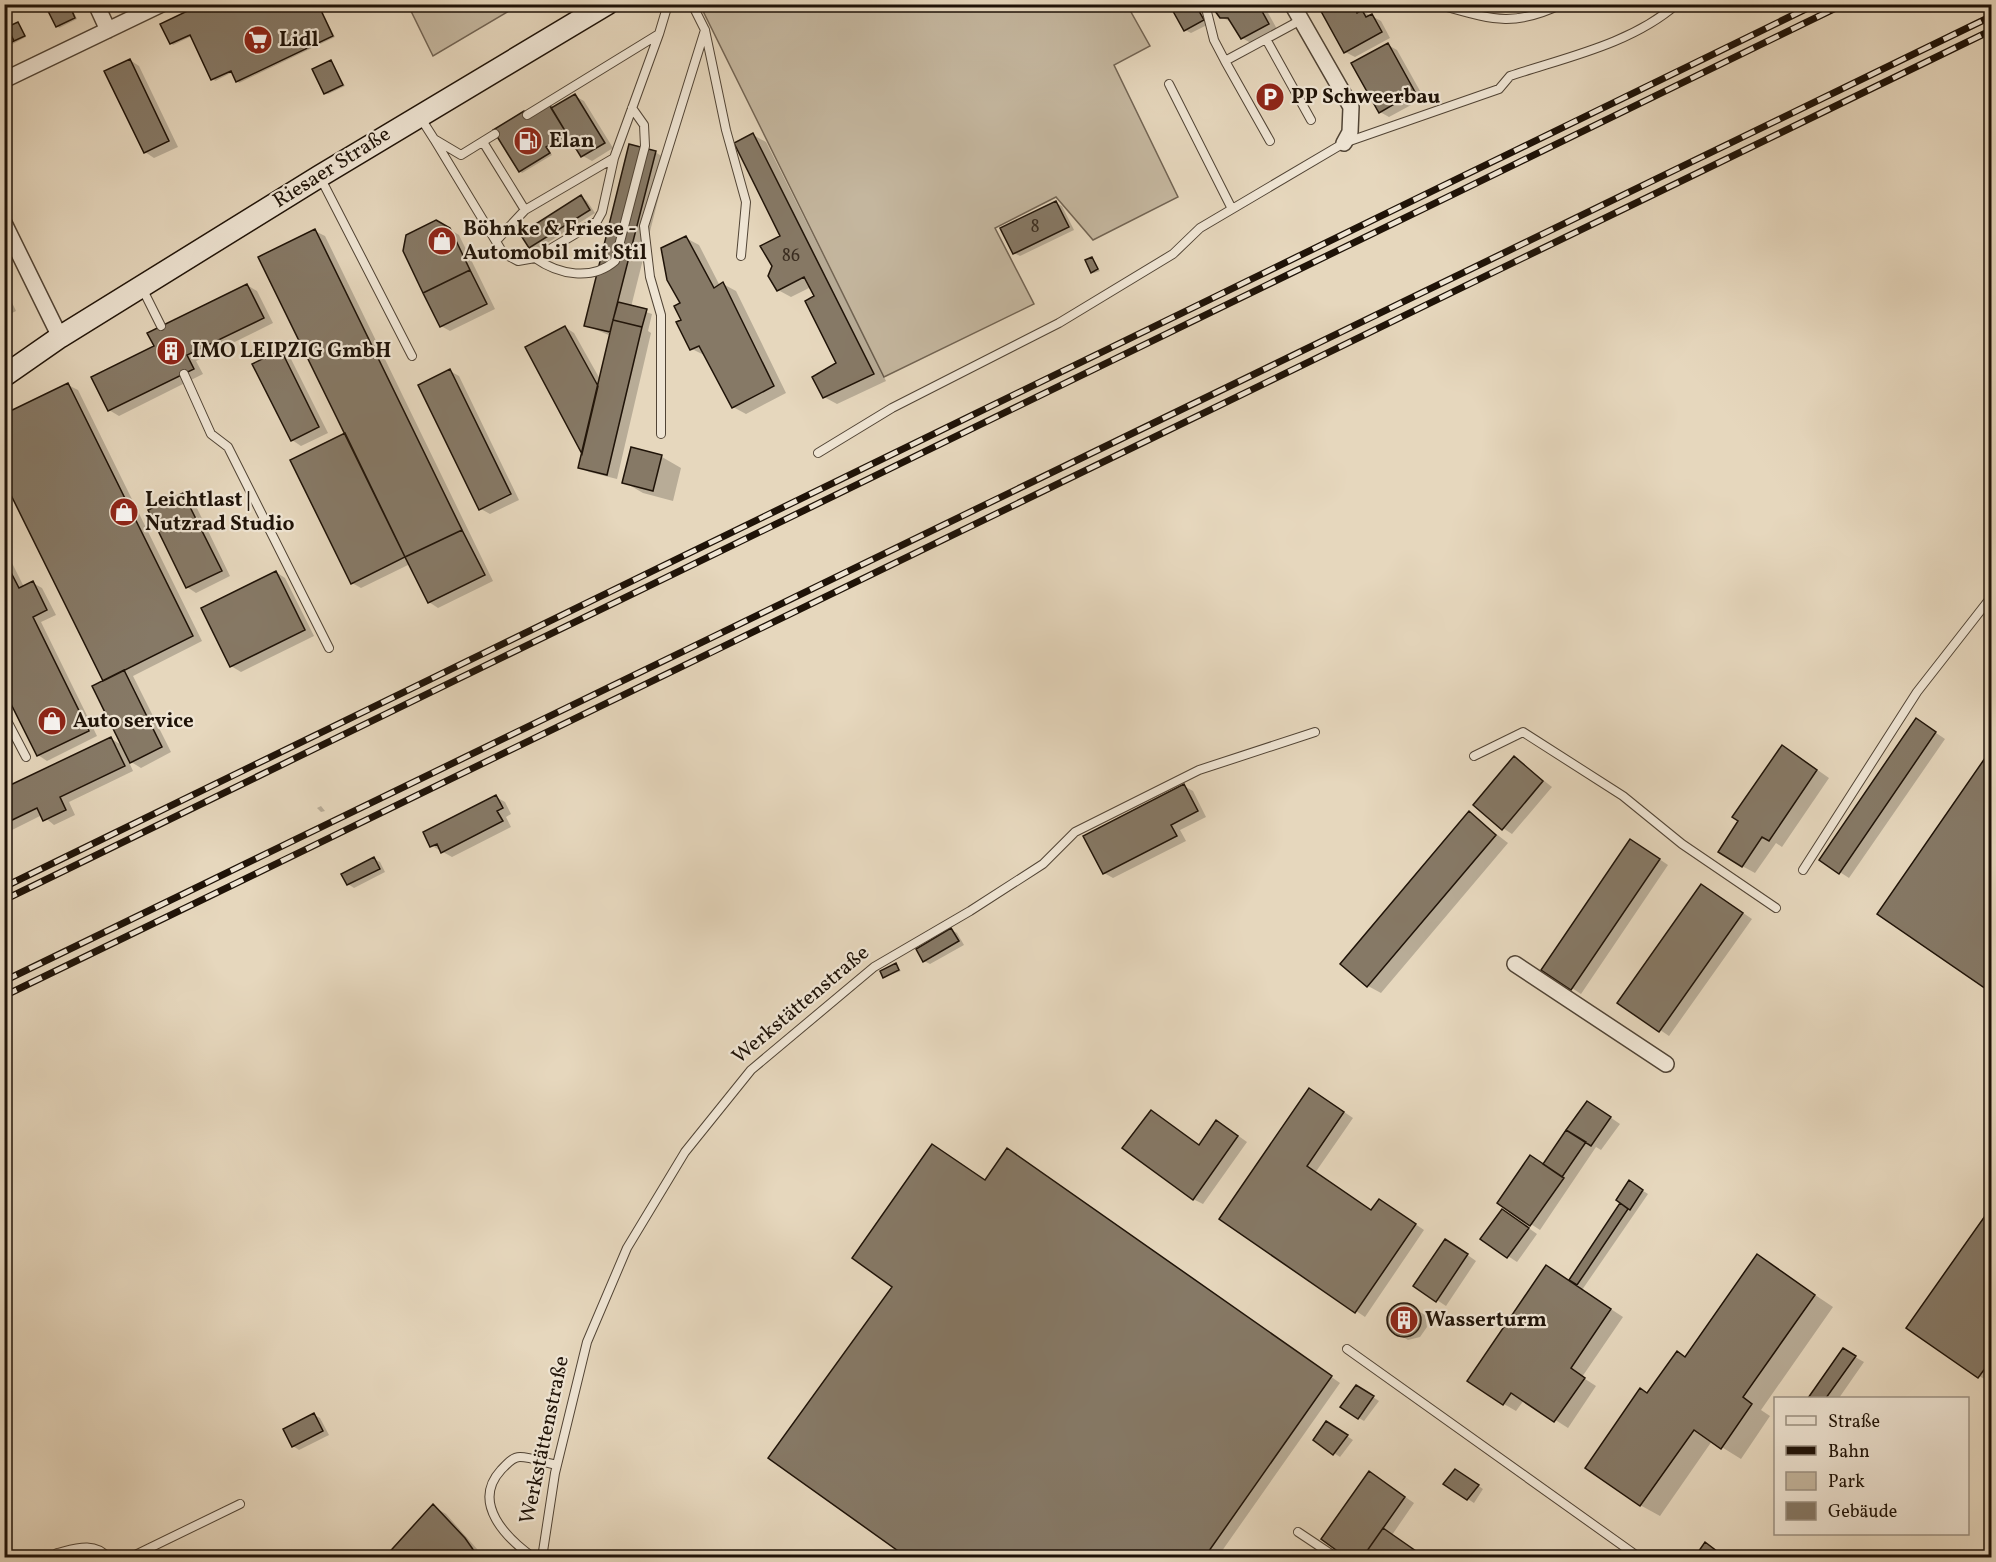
<svg xmlns="http://www.w3.org/2000/svg" width="1996" height="1562" viewBox="0 0 1996 1562" font-family="Vollkorn,serif">
<style>
.green{fill:#c4b69e;stroke:#726453;stroke-width:1.5}
.shadow{fill:#0003}
.building{fill:#867966;stroke:#1f1308;stroke-width:1.5}
.lines{fill:none;stroke-linecap:round;stroke-linejoin:round}
.service-casing{stroke:#514435;stroke-width:10}
.minor-casing{stroke:#514435;stroke-width:18}
.secondary-casing{stroke:#1f1308;stroke-width:24}
.service{stroke:#efe5d4;stroke-width:8}
.minor{stroke:#efe5d4;stroke-width:15}
.secondary{stroke:#efe5d4;stroke-width:21}
.rail-casing{stroke:#1f1308;stroke-width:7}
.rail{stroke:#efe5d4;stroke-width:4.5;stroke-dasharray:14;stroke-linecap:butt}
.labels{text-anchor:middle;dominant-baseline:central;stroke-width:4.5;stroke-linejoin:round;paint-order:stroke}
.number-label{font-size:18px;fill:#392c20}
.poi-label{font-size:21px;font-weight:bold;fill:#1f1308;stroke:#efe5d4;text-anchor:start}
.street-label{font-size:21px;fill:#1f1308;stroke:#efe5d4}
</style>
<rect width="100%" height="100%" fill="#e6d7bd"/>
<filter id="stains"><feTurbulence type="fractalNoise" baseFrequency=".00333" numOctaves="4"/><feColorMatrix values="0 0 0 0 .2 0 0 0 0 .09 0 0 0 0 .02 0 0 0 .5 -.17"/></filter>
<radialGradient id="worn" r=".72"><stop offset=".6" stop-color="#630" stop-opacity="0"/><stop offset="1" stop-color="#630" stop-opacity=".3"/></radialGradient>
<path class="green" d="M 408,5 L 519,5 L 433,56 Z
M 700,5 L 1127,5 L 1150,46 L 1114,65 L 1178,197 L 1093,240 L 1056,197 L 995,228 L 1034,304 L 884,377 Z"/>
<path class="shadow" d="M 46,4 L 70,4 L 77,19 L 59,28 Z
M 205,4 L 303,4 L 306,11 L 318,5 L 335,37 L 239,83 L 233,72 L 215,81 L 192,36 L 173,45 L 171,43 Z
M 1171,4 L 1198,4 L 1209,24 L 1191,33 L 1185,30 Z
M 1218,4 L 1263,4 L 1277,29 L 1251,43 L 1242,38 L 1233,23 L 1221,17 Z
M 1319,4 L 1358,4 L 1362,11 L 1381,21 L 1390,38 L 1355,57 L 1345,52 Z
M 18,23 L 26,37 L 7,47 L 4,45 Z
M 1388,45 L 1397,50 L 1424,98 L 1389,117 L 1380,112 Z
M 130,60 L 139,66 L 178,147 L 154,158 L 145,152 Z
M 331,62 L 345,86 L 328,94 L 325,93 Z
M 575,96 L 584,101 L 613,148 L 592,161 L 583,156 L 569,135 L 548,148 L 552,155 L 522,173 L 520,171 L 526,114 L 549,106 L 552,109 Z
M 753,135 L 766,142 L 886,381 L 837,404 L 824,397 L 838,364 L 816,296 L 811,287 L 791,297 L 778,290 L 782,237 Z
M 655,152 L 668,160 L 631,307 L 652,314 L 648,331 L 651,333 L 617,479 L 589,472 L 580,467 L 583,453 L 565,327 L 574,333 L 601,381 L 611,336 L 585,325 Z
M 581,197 L 587,201 L 595,213 L 536,250 L 530,247 Z
M 1056,203 L 1062,206 L 1074,230 L 1020,256 L 1014,253 Z
M 436,221 L 459,235 L 495,309 L 450,331 L 441,326 Z
M 315,231 L 325,236 L 493,581 L 438,608 L 429,602 L 410,564 L 361,588 L 352,583 L 347,434 Z
M 686,238 L 699,245 L 720,286 L 723,284 L 736,291 L 786,393 L 746,414 L 733,407 L 706,356 L 692,349 L 683,320 L 682,304 Z
M 1092,258 L 1100,271 L 1094,273 L 1092,272 Z
M 247,285 L 257,291 L 273,323 L 196,361 L 203,374 L 119,416 L 109,410 L 156,347 Z
M 4,286 L 16,311 L 4,317 Z
M 281,352 L 290,357 L 328,433 L 301,446 L 292,440 Z
M 450,371 L 459,376 L 519,500 L 490,514 L 481,509 Z
M 68,385 L 78,390 L 202,641 L 133,676 L 171,752 L 141,768 L 128,760 L 133,771 L 69,802 L 75,815 L 54,825 L 42,815 L 4,834 L 4,790 L 110,738 L 123,746 L 105,681 Z
M 632,449 L 662,457 L 681,468 L 673,501 L 643,493 L 624,482 Z
M 183,495 L 193,500 L 230,576 L 196,593 L 187,587 Z
M 4,547 L 24,587 L 33,583 L 42,588 L 56,615 L 41,622 L 97,736 L 47,761 L 38,755 L 4,687 Z
M 276,572 L 285,578 L 314,636 L 241,672 L 231,666 Z
M 1926,726 L 1945,739 L 1849,878 L 1821,860 Z
M 1795,754 L 1829,778 L 1782,847 L 1776,843 L 1755,873 L 1742,866 Z
M 1515,758 L 1552,787 L 1512,834 L 1503,828 Z
M 4,765 L 10,777 L 4,779 Z
M 1184,786 L 1193,791 L 1206,817 L 1180,830 L 1186,841 L 1113,878 L 1104,873 Z
M 496,797 L 505,802 L 511,814 L 506,817 L 511,827 L 452,857 L 432,846 Z
M 321,806 L 325,811 L 321,812 L 317,808 Z
M 1469,813 L 1508,843 L 1381,993 L 1368,986 Z
M 1640,846 L 1668,865 L 1581,994 L 1572,988 Z
M 374,859 L 380,862 L 385,872 L 354,888 L 348,884 Z
M 1711,891 L 1752,919 L 1669,1036 L 1619,1002 Z
M 951,930 L 957,933 L 964,945 L 930,964 L 924,961 Z
M 896,965 L 901,971 L 884,977 Z
M 1319,1095 L 1353,1118 L 1315,1173 L 1372,1212 L 1389,1206 L 1424,1230 L 1365,1317 L 1221,1219 Z
M 1597,1108 L 1620,1124 L 1601,1150 L 1596,1147 L 1540,1230 L 1499,1203 L 1544,1165 Z
M 1226,1127 L 1247,1142 L 1203,1204 L 1193,1199 L 1200,1146 Z
M 1008,1150 L 1340,1383 L 1217,1558 L 911,1558 L 894,1286 L 986,1181 Z
M 1629,1182 L 1648,1194 L 1582,1290 L 1623,1317 L 1582,1377 L 1596,1386 L 1568,1428 L 1524,1400 L 1516,1411 L 1504,1404 L 1569,1281 L 1622,1203 Z
M 1992,1209 L 1992,1383 L 1979,1376 Z
M 1512,1216 L 1537,1234 L 1517,1262 L 1482,1239 Z
M 1455,1246 L 1476,1261 L 1446,1306 L 1437,1300 Z
M 1757,1256 L 1833,1307 L 1761,1410 L 1770,1416 L 1741,1459 L 1712,1441 L 1660,1516 L 1640,1505 L 1648,1395 L 1686,1358 Z
M 1407,1304 L 1425,1315 L 1427,1327 L 1420,1337 L 1408,1340 L 1390,1329 L 1388,1316 L 1395,1306 Z
M 1843,1350 L 1864,1362 L 1839,1398 L 1809,1398 Z
M 1362,1390 L 1379,1401 L 1364,1421 L 1359,1418 Z
M 314,1415 L 320,1418 L 329,1435 L 299,1450 L 293,1446 Z
M 1332,1426 L 1353,1440 L 1340,1457 L 1334,1453 Z
M 1461,1474 L 1483,1489 L 1474,1503 L 1445,1484 Z
M 1378,1478 L 1414,1503 L 1392,1535 L 1426,1558 L 1350,1558 Z
M 433,1506 L 446,1514 L 485,1558 L 386,1558 Z"/>
<path class="building" d="M 69,4 L 75,18 L 56,27 L 45,5 Z
M 202,4 L 302,4 L 305,10 L 318,4 L 333,36 L 236,82 L 231,71 L 211,80 L 190,35 L 170,44 L 160,24 Z
M 1169,4 L 1195,4 L 1204,20 L 1184,31 Z
M 1217,4 L 1258,4 L 1269,24 L 1241,39 L 1228,18 L 1220,18 L 1215,11 Z
M 1317,4 L 1353,4 L 1357,13 L 1362,10 L 1366,17 L 1372,14 L 1382,32 L 1344,53 Z
M 18,22 L 25,36 L 14,41 L 7,27 Z
M 7,27 L 14,41 L 4,46 L 4,28 Z
M 1388,43 L 1415,92 L 1379,113 L 1351,63 Z
M 130,59 L 169,141 L 144,153 L 104,71 Z
M 331,60 L 343,85 L 324,94 L 312,69 Z
M 575,94 L 605,143 L 581,157 L 551,108 Z
M 549,104 L 567,134 L 546,147 L 550,153 L 519,172 L 493,130 L 524,111 L 528,117 Z
M 753,133 L 874,374 L 823,398 L 812,377 L 836,363 L 805,301 L 814,296 L 804,277 L 777,291 L 768,276 L 772,266 L 760,246 L 780,236 L 734,143 Z
M 629,144 L 656,151 L 610,332 L 584,326 Z
M 581,195 L 590,210 L 529,248 L 520,234 Z
M 1056,201 L 1069,227 L 1013,254 L 1000,228 Z
M 436,220 L 450,228 L 470,270 L 423,293 L 403,251 L 406,235 Z
M 315,229 L 462,530 L 405,557 L 258,257 Z
M 686,236 L 714,288 L 723,282 L 774,386 L 732,408 L 699,346 L 690,350 L 676,322 L 681,320 L 674,306 L 680,303 L 667,280 L 661,248 Z
M 1092,257 L 1098,269 L 1091,273 L 1085,260 Z
M 470,270 L 487,304 L 440,327 L 423,293 Z
M 247,284 L 264,318 L 187,355 L 194,369 L 108,411 L 91,377 L 154,346 L 147,333 Z
M 618,302 L 647,309 L 642,327 L 613,320 Z
M 613,320 L 642,327 L 607,475 L 578,468 Z
M 565,326 L 598,386 L 582,454 L 525,347 Z
M 281,350 L 319,427 L 291,441 L 252,364 Z
M 450,369 L 511,494 L 479,510 L 418,385 Z
M 68,383 L 193,636 L 103,681 L 4,481 L 4,414 Z
M 345,433 L 405,557 L 351,584 L 290,460 Z
M 631,447 L 662,455 L 653,491 L 622,483 Z
M 183,493 L 222,571 L 186,588 L 148,510 Z
M 462,530 L 485,575 L 428,603 L 405,557 Z
M 4,559 L 19,588 L 33,581 L 47,610 L 33,617 L 89,731 L 37,756 L 4,690 Z
M 276,571 L 305,630 L 230,667 L 201,608 Z
M 124,670 L 162,747 L 130,763 L 92,686 Z
M 1916,718 L 1936,732 L 1839,874 L 1819,860 Z
M 111,737 L 125,766 L 60,797 L 66,810 L 43,821 L 37,808 L 4,824 L 4,788 Z
M 1782,745 L 1817,770 L 1769,841 L 1762,837 L 1742,867 L 1718,852 L 1738,821 L 1732,817 Z
M 1992,748 L 1992,993 L 1877,914 Z
M 1514,756 L 1543,781 L 1502,830 L 1473,805 Z
M 1184,784 L 1198,811 L 1171,825 L 1177,836 L 1103,874 L 1083,836 Z
M 496,795 L 503,808 L 497,811 L 503,821 L 441,853 L 437,844 L 430,847 L 423,832 Z
M 1469,811 L 1496,835 L 1367,987 L 1340,964 Z
M 1630,839 L 1660,859 L 1571,990 L 1541,970 Z
M 374,857 L 380,869 L 347,885 L 341,874 Z
M 1701,884 L 1743,913 L 1659,1032 L 1617,1003 Z
M 951,928 L 959,941 L 923,962 L 916,949 Z
M 896,963 L 899,970 L 883,978 L 880,971 Z
M 1309,1088 L 1344,1112 L 1307,1166 L 1371,1210 L 1379,1199 L 1416,1224 L 1355,1313 L 1219,1219 Z
M 1587,1101 L 1611,1117 L 1591,1146 L 1566,1130 Z
M 1151,1110 L 1199,1145 L 1216,1120 L 1238,1136 L 1193,1200 L 1122,1148 Z
M 1566,1130 L 1586,1142 L 1562,1177 L 1543,1164 Z
M 932,1144 L 985,1180 L 1007,1148 L 1332,1376 L 1204,1558 L 908,1558 L 768,1458 L 892,1287 L 852,1258 Z
M 1530,1155 L 1564,1178 L 1530,1226 L 1497,1203 Z
M 1629,1180 L 1643,1190 L 1630,1210 L 1616,1200 Z
M 1620,1203 L 1628,1209 L 1577,1285 L 1569,1280 Z
M 1992,1206 L 1992,1359 L 1978,1378 L 1906,1328 Z
M 1502,1209 L 1529,1228 L 1507,1258 L 1480,1239 Z
M 1445,1239 L 1468,1254 L 1436,1302 L 1413,1286 Z
M 1757,1254 L 1815,1295 L 1743,1397 L 1752,1404 L 1721,1449 L 1694,1430 L 1640,1506 L 1585,1468 L 1640,1388 L 1647,1393 L 1677,1351 L 1685,1357 Z
M 1546,1265 L 1611,1309 L 1571,1368 L 1585,1378 L 1554,1422 L 1511,1393 L 1503,1405 L 1467,1381 Z
M1387 1320a17 17 0 1 1 34 0a17 17 0 1 1-34 0Z
M 1843,1348 L 1856,1356 L 1826,1398 L 1808,1398 Z
M 1356,1385 L 1374,1396 L 1358,1419 L 1340,1407 Z
M 314,1413 L 323,1431 L 292,1447 L 283,1429 Z
M 1326,1421 L 1348,1435 L 1333,1455 L 1313,1440 Z
M 1455,1469 L 1479,1485 L 1467,1500 L 1443,1484 Z
M 1369,1471 L 1405,1497 L 1362,1558 L 1347,1558 L 1321,1539 Z
M 433,1504 L 465,1538 L 479,1558 L 384,1558 Z
M 1383,1528 L 1426,1558 L 1362,1558 Z
M 1705,1542 L 1726,1558 L 1694,1558 Z"/>
<g class="lines">
<g class="service-casing">
<path id="service" d="M 692,4 L 705,30 L 726,130 L 746,202 L 741,256
M 1205,4 L 1214,40 L 1225,61
M 1436,4 C 1488,18 1511,29 1562,4
M 1266,39 L 1311,120
M 1169,84 L 1232,209
M 527,115 L 659,34 L 668,4
M 420,117 L 434,139 L 461,155 L 495,134
M 434,139 L 503,253 L 518,261 L 535,258 L 597,221 L 602,212 L 614,158
M 1270,141 L 1225,61 L 1301,20
M 483,142 L 525,210 L 614,158 L 659,34
M 320,177 L 412,356
M 496,241 L 525,210
M 535,258 C 559,275 592,281 615,261 L 645,146 L 644,125 L 632,108
M 142,288 L 161,326
M 184,374 L 211,434 L 228,447 L 329,648
M 661,434 L 661,315 L 650,277 L 644,226 L 705,30
M 818,453 L 892,408 L 1059,323 L 1173,254 L 1200,228 L 1344,143 L 1499,89 L 1510,76 C 1567,57 1631,44 1677,4
M 4,715 L 26,757
M 1474,756 L 1523,732 L 1623,796 L 1682,844 L 1776,908
M 1803,870 L 1917,692 L 1992,596
M 1347,1349 L 1640,1558
M 1298,1532 L 1337,1558
M 57,1553 C 74,1549 95,1541 108,1558
M 129,1558 L 240,1504
M 534,1558 C 506,1538 471,1503 501,1470 C 506,1465 512,1457 520,1457 C 531,1457 546,1463 557,1465
M 542,1558 L 555,1473 L 587,1342 L 627,1248 L 685,1152 L 751,1070 L 874,967 L 970,911 L 1043,864 L 1075,832 L 1199,770 L 1315,732"/>
</g>
<g class="minor-casing">
<path id="minor" d="M 96,4 L 108,30
M 1292,4 L 1351,107 L 1350,132 L 1344,143
M 4,80 L 162,4
M 4,223 L 60,337
M 1515,964 L 1666,1064"/>
</g>
<g class="secondary-casing">
<path id="secondary" d="M 4,376 L 60,337 L 320,176 L 607,4"/>
</g>
<use href="#service" class="service"/>
<use href="#minor" class="minor"/>
<use href="#secondary" class="secondary"/>
<g class="rail-casing">
<path id="rail" d="M 4,887 L 1816,4
M 4,900 L 1844,4
M 4,981 L 1992,16
M 4,996 L 1992,30"/>
</g>
<use href="#rail" class="rail"/>
</g>
<defs>
<g id="supermarket-disc" transform="scale(1.5)"><circle r="9.5" fill="#8f2418" stroke="#efe5d4"/><path d="M-6-5.5h2.5l.6 2H6L4.5 2H-2.5L-4.4-4H-6ZM-1.5 3.2a1.3 1.3 0 1 0 .1 0ZM3 3.2a1.3 1.3 0 1 0 .1 0Z" fill="#fff"/></g>
<g id="parking-disc" transform="scale(1.5)"><circle r="9.5" fill="#8f2418" stroke="#efe5d4"/><path d="M-3.5-5.5H1a3.5 3.5 0 0 1 0 7H-1V5.5H-3.5ZM-1-3.4V-.6H.8a1.4 1.4 0 0 0 0-2.8Z" fill="#fff"/></g>
<g id="fuel-disc" transform="scale(1.5)"><circle r="9.5" fill="#8f2418" stroke="#efe5d4"/><path d="M-5.5-6h7V0h2V4h1.3V-2.5L3-4.5l.8-.8L6-3V5H2.5V1h-1V6h-7ZM-4.2-4.7v3.2H.2V-4.7Z" fill="#fff"/></g>
<g id="shop-disc" transform="scale(1.5)"><circle r="9.5" fill="#8f2418" stroke="#efe5d4"/><path d="M-5-2.5h2.3a2.7 3.5 0 0 1 5.4 0H5L5.5 6h-11ZM-1.5-2.5h3a1.5 2.3 0 0 0-3 0Z" fill="#fff"/></g>
<g id="building-disc" transform="scale(1.5)"><circle r="9.5" fill="#8f2418" stroke="#efe5d4"/><path d="M-4-6H4V6H1V3H-1V6H-4ZM-2.5-4.3h1.7v1.8h-1.7ZM.8-4.3h1.7v1.8H.8ZM-2.5-1h1.7V.8h-1.7ZM.8-1h1.7V.8H.8Z" fill="#fff"/></g>
</defs>
<g fill-rule="evenodd">
<use href="#supermarket-disc" x="258" y="40"/>
<use href="#parking-disc" x="1270" y="97"/>
<use href="#fuel-disc" x="528" y="141"/>
<use href="#shop-disc" x="442" y="241"/>
<use href="#building-disc" x="171" y="351"/>
<use href="#shop-disc" x="124" y="512"/>
<use href="#shop-disc" x="52" y="721"/>
<use href="#building-disc" x="1404" y="1320"/>
</g>
<g class="labels">
<g class="number-label">
<text x="1035" y="227">8</text>
<text x="791" y="256">86</text>
</g>
<g class="poi-label">
<text x="279" y="40">Lidl</text>
<text x="1291" y="97">PP Schweerbau</text>
<text x="549" y="141">Elan</text>
<text x="463" y="229">Böhnke &amp; Friese -<tspan x="463" dy="24">Automobil mit Stil</tspan></text>
<text x="192" y="351">IMO LEIPZIG GmbH</text>
<text x="145" y="500">Leichtlast |<tspan x="145" dy="24">Nutzrad Studio</tspan></text>
<text x="73" y="721">Auto service</text>
<text x="1425" y="1320">Wasserturm</text>
</g>
<g class="street-label">
<text transform="translate(332 168) rotate(-32)">Riesaer Straße</text>
<text transform="translate(801 1005) rotate(-40)">Werkstättenstraße</text>
<text transform="translate(545 1440) rotate(-78)">Werkstättenstraße</text>
</g>
</g>
<rect width="1996" height="1562" fill="none" stroke="#e6d7bd" stroke-width="24"/>
<rect x="6" y="6" width="1984" height="1550" fill="none" stroke="#1f1308" stroke-width="3"/>
<rect x="12" y="12" width="1972" height="1538" fill="none" stroke="#1f1308" stroke-width="1.5"/>
<rect x="1774" y="1397" width="195" height="138" fill="#efe5d4" stroke="#9c9182" stroke-width="1.5"/>
<rect x="1786" y="1416" width="30" height="9" fill="#efe5d4" stroke="#9c9182" stroke-width="1.5"/>
<text x="1828" y="1427" font-size="18" fill="#1f1308">Straße</text>
<rect x="1786" y="1446" width="30" height="9" fill="#1f1308" stroke="#9c9182" stroke-width="1.5"/>
<text x="1828" y="1457" font-size="18" fill="#1f1308">Bahn</text>
<rect x="1786" y="1472" width="30" height="18" fill="#c4b69e" stroke="#9c9182" stroke-width="1.5"/>
<text x="1828" y="1487" font-size="18" fill="#1f1308">Park</text>
<rect x="1786" y="1502" width="30" height="18" fill="#867966" stroke="#9c9182" stroke-width="1.5"/>
<text x="1828" y="1517" font-size="18" fill="#1f1308">Gebäude</text>
<rect width="100%" height="100%" filter="url(#stains)"/>
<rect width="100%" height="100%" fill="url(#worn)"/>
</svg>
